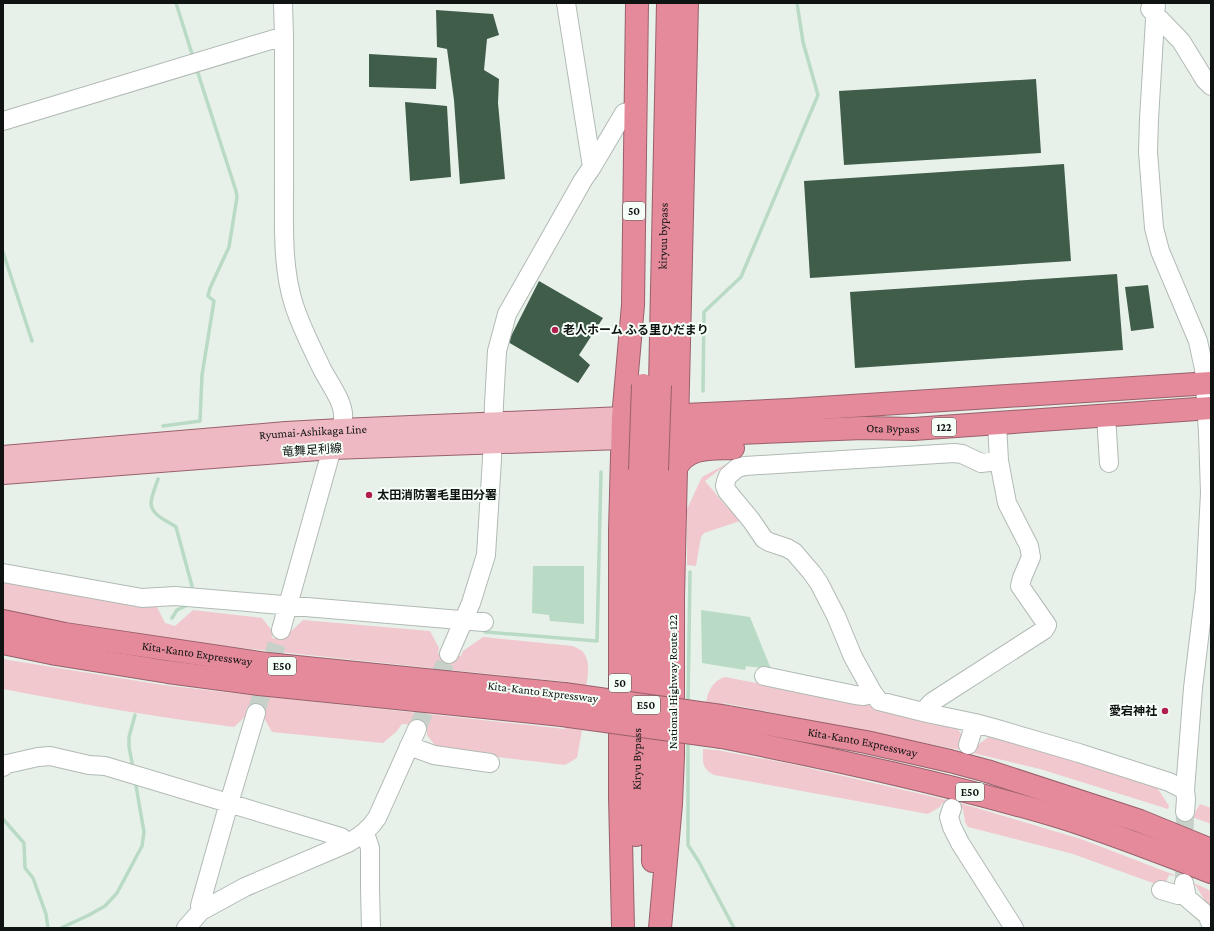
<svg xmlns="http://www.w3.org/2000/svg" width="1214" height="931" viewBox="0 0 1214 931" font-family="'Crimson Pro','Noto Sans JP',serif">
<style>
.green{fill:#f1c8ce}
.water{fill:#b9dac4}
.lines{fill:none;stroke-linecap:round;stroke-linejoin:round}
.stream{stroke:#b9dac4;stroke-width:3.5}
.building{fill:#405d4a}
.minor-tunnel{stroke:#c7d0c9;stroke-width:18;stroke-dasharray:18 9;stroke-linecap:butt}
.minor-casing{stroke:#b1bab4;stroke-width:20}
.major-casing{stroke:#99606b;stroke-width:24}
.highway-casing{stroke:#99606b;stroke-width:24}
.minor{stroke:#fff;stroke-width:18}
.major{stroke:#efb9c3;stroke-width:22}
.highway{stroke:#e48a9b;stroke-width:22}
.highway-bridge-casing{stroke:#99606b;stroke-width:24;stroke-linecap:butt}
.highway-bridge{stroke:#e48a9b;stroke-width:22}
.poi-dot{fill:#af1e4f;stroke:#f5fff8;stroke-width:1.5}
.labels{text-anchor:middle;dominant-baseline:central;stroke-width:4;stroke-linejoin:round;paint-order:stroke}
.shield{fill:#f5fff8;stroke:#545a56;stroke-width:1}
.shield-label{font-size:11px;font-weight:bold;fill:#0f1311}
.street-label{font-size:12px;fill:#0f1311;stroke:#f5fff8}
.poi-label{font-size:12px;font-weight:bold;fill:#0f1311;stroke:#f5fff8;text-anchor:start}
</style>
<rect width="100%" height="100%" fill="#e7f1ea"/>
<path class="green" d="M 728,463 L 705,481 L 726,506 L 743,520 L 704,533 L 701,537 L 696,566 L 687,565 L 687,509 L 702,477 Z
M 3,579 L 157,607 L 165,623 L 175,626 L 193,610 L 262,618 L 273,632 L 272,638 L 284,639 L 286,636 L 303,620 L 430,631 L 439,648 L 438,653 L 461,656 L 463,651 L 483,637 L 573,646 C 576,648 580,649 582,651 C 591,660 588,676 586,687 L 569,686 L 569,682 C 479,673 389,664 299,654 C 200,644 100,632 3,611 Z
M 3,659 L 163,685 L 251,695 L 565,729 L 566,726 L 582,730 L 577,758 L 565,765 L 498,757 L 491,753 L 437,748 L 427,735 L 427,726 L 402,724 L 396,732 L 383,743 L 272,732 L 264,718 L 262,709 L 247,707 L 246,716 L 234,727 C 156,717 80,704 3,689 Z
M 725,677 L 845,700 L 954,724 L 964,738 L 975,747 L 991,735 L 1156,786 L 1169,806 L 1168,809 L 1040,769 L 960,750 L 724,703 L 723,708 L 706,705 C 707,692 712,681 725,677 Z
M 703,749 L 717,750 L 791,764 L 960,803 L 1081,839 L 1177,876 L 1169,875 L 1164,887 L 1073,854 L 968,827 L 965,822 L 963,809 L 942,803 L 940,807 L 928,814 L 714,775 C 701,768 703,762 703,749 Z
M 1200,804 L 1211,808 L 1211,824 L 1192,817 Z
M 1194,883 L 1211,891 L 1211,906 L 1207,904 Z"/>
<path class="water" d="M 533,566 L 584,566 L 584,624 L 550,621 L 549,615 L 532,613 Z
M 701,610 L 750,617 L 771,669 L 746,666 L 745,670 L 702,663 Z"/>
<g class="lines">
<path class="stream" d="M 176,3 L 193,57
M 3,252 L 32,341
M 703,391 L 704,312 L 741,277 L 818,95 L 803,42 L 797,3
M 163,426 L 200,421 L 202,375 L 214,301 L 208,296 L 210,288 L 229,247 L 237,197 L 236,191 L 196,67
M 158,479 C 156,486 151,496 151,504 C 152,516 168,521 176,527 L 192,586 L 192,593
M 172,618 L 177,610 L 190,604
M 485,632 L 597,641 L 601,472
M 688,705 L 690,572
M 688,739 L 688,845 L 699,862 L 734,928
M 133,768 L 129,747 L 129,737 L 135,715
M 3,819 L 24,843 L 25,868 L 33,878 L 46,914 L 48,928
M 61,928 L 89,915 L 105,906 L 117,893 L 142,846 L 144,832 L 135,780"/>
</g>
<path class="building" d="M 436,10 L 493,14 L 499,35 L 487,39 L 484,70 L 499,79 L 498,103 L 505,179 L 460,184 L 454,100 L 447,49 L 437,47 Z
M 369,54 L 437,58 L 436,89 L 369,87 Z
M 1036,79 L 1041,153 L 844,165 L 839,91 Z
M 405,102 L 447,106 L 451,177 L 410,181 Z
M 1064,164 L 1071,261 L 810,278 L 804,181 Z
M 1117,274 L 1123,350 L 855,368 L 850,292 Z
M 539,281 L 603,318 L 579,355 L 590,365 L 578,383 L 508,342 Z
M 1148,285 L 1154,328 L 1131,331 L 1125,287 Z"/>
<g class="lines">
<path class="minor-tunnel" d="M 256,713 L 281,630
M 417,729 L 449,654
M 1184,883 L 1185,812"/>
<g class="minor-casing">
<path id="minor" d="M 566,3 L 592,167
M 1156,3 L 1149,119 L 1148,152 L 1154,228 L 1160,251 L 1198,341 L 1204,369 L 1208,433 L 1210,493 L 1205,589 L 1193,688 L 1185,790 L 1186,799 L 1185,812
M 1150,9 L 1181,41 L 1205,80 L 1211,86
M 3,121 L 284,36
M 1106,416 L 1109,463
M 999,461 L 981,463 L 962,454 L 954,453 L 745,466 L 737,468 L 728,476 L 726,481 L 725,486 L 727,491 L 751,520 L 764,539 L 769,542 L 787,548 L 794,552 L 812,573 L 819,583 L 836,616 L 853,657 L 873,693 L 879,701 L 927,713 L 975,723 L 997,729 L 1079,753 L 1169,782 L 1185,790
M 3,573 L 142,598 L 175,596 L 484,622
M 281,630 L 329,459 C 333,445 342,433 343,419 C 345,403 329,383 322,369 C 312,348 301,327 294,305 C 282,268 284,226 284,188 C 284,137 284,86 284,36 L 283,3
M 449,654 L 471,603 L 486,555 L 492,459 L 494,404 L 497,351 L 507,314 L 583,180 L 592,167 L 624,113 L 636,109
M 764,676 L 855,695 L 864,696 L 873,693
M 927,713 L 928,706 L 932,702 L 1044,630 L 1047,625 L 1020,586 L 1022,578 L 1031,557 L 1029,546 L 1007,503 L 999,461 L 997,424
M 968,745 L 975,723
M 409,746 L 434,755 L 490,763
M 3,767 L 7,764 L 38,757 L 50,756 L 89,765 L 105,766 L 341,837 L 348,843
M 952,808 L 949,817 L 952,827 L 960,843 L 1014,928
M 363,834 L 367,839 L 370,848 L 370,889 L 371,928
M 1184,883 L 1187,898 L 1194,904 L 1207,915 L 1211,924
M 1161,890 L 1178,895 L 1186,894
M 201,911 L 200,906 L 201,902 L 229,803 L 256,713
M 186,928 L 201,911 L 245,887 L 348,843 C 360,836 369,830 377,818 L 417,729"/>
</g>
<g class="major-casing">
<g id="major">
<path id="s1" d="M 3,457 L 286,433 L 341,430 L 623,418"/>
<path d="M 3,473 L 332,448 L 622,438"/>
</g>
</g>
<g class="highway-casing">
<g id="highway">
<path id="s2" d="M 660,385 L 668,3"/>
<path d="M 663,416 L 789,410 L 1211,383"/>
<path id="s3" d="M 662,436 L 863,428 L 913,429 L 1211,408"/>
<path d="M 676,468 C 688,446 710,449 733,448"/>
<path id="s4" d="M 3,621 L 65,634 L 267,664 L 564,694"/>
<path d="M 3,643 L 56,654 L 168,672 L 259,684 L 562,715"/>
<path id="s5" d="M 728,717 L 866,742 L 950,761 L 987,771 L 1140,821 L 1211,850"/>
<path d="M 722,737 C 836,760 949,784 1060,817 C 1111,833 1162,853 1211,872"/>
<path id="s6" d="M 636,835 L 640,470"/>
<path d="M 653,861 L 657,470"/>
<path d="M 623,928 L 620,797 L 620,531 L 623,418 L 633,305 L 637,3"/>
<path d="M 660,928 L 671,804 L 673,756 L 673,597 L 687,3"/>
</g>
</g>
<use href="#minor" class="minor"/>
<use href="#major" class="major"/>
<use href="#highway" class="highway"/>
<g class="highway-bridge-casing">
<path id="highway-bridge" d="M 640,470 L 643,385
M 657,470 L 660,385
M 564,694 L 728,717
M 562,715 L 722,737"/>
</g>
<use href="#highway-bridge" class="highway-bridge"/>
</g>
<g class="poi-dot">
<circle cx="555" cy="330" r="4"/>
<circle cx="369" cy="495" r="4"/>
<circle cx="1165" cy="711" r="4"/>
</g>
<g class="labels">
<g class="shield">
<rect x="623" y="202" width="22" height="18" rx="3"/>
<rect x="932" y="418" width="24" height="18" rx="3"/>
<rect x="268" y="657" width="28" height="18" rx="3"/>
<rect x="609" y="674" width="22" height="18" rx="3"/>
<rect x="632" y="696" width="28" height="18" rx="3"/>
<rect x="956" y="783" width="28" height="18" rx="3"/>
</g>
<g class="shield-label">
<text x="634" y="211">50</text>
<text x="944" y="427">122</text>
<text x="282" y="666">E50</text>
<text x="620" y="683">50</text>
<text x="646" y="705">E50</text>
<text x="970" y="792">E50</text>
</g>
<g class="street-label">
<text stroke="none"><textPath href="#s2" startOffset="149">kiryuu bypass</textPath></text>
<text stroke="none"><textPath href="#s3" startOffset="231">Ota Bypass</textPath></text>
<text stroke="none"><textPath href="#s1" startOffset="311">Ryumai-Ashikaga Line</textPath></text>
<text transform="translate(312 450) rotate(-4)">竜舞足利線</text>
<text stroke="none"><textPath href="#s4" startOffset="197">Kita-Kanto Expressway</textPath></text>
<text transform="translate(673 682) rotate(-90)">National Highway Route 122</text>
<text transform="translate(543 692) rotate(7)">Kita-Kanto Expressway</text>
<text stroke="none"><textPath href="#s5" startOffset="137">Kita-Kanto Expressway</textPath></text>
<text stroke="none"><textPath href="#s6" startOffset="76">Kiryu Bypass</textPath></text>
</g>
<g class="poi-label">
<text x="563" y="330">老人ホーム ふる里ひだまり</text>
<text x="377" y="495">太田消防署毛里田分署</text>
<text x="1157" y="711" text-anchor="end">愛宕神社</text>
</g>
</g>
<rect width="1214" height="931" fill="none" stroke="#0f1311" stroke-width="8"/>
</svg>
